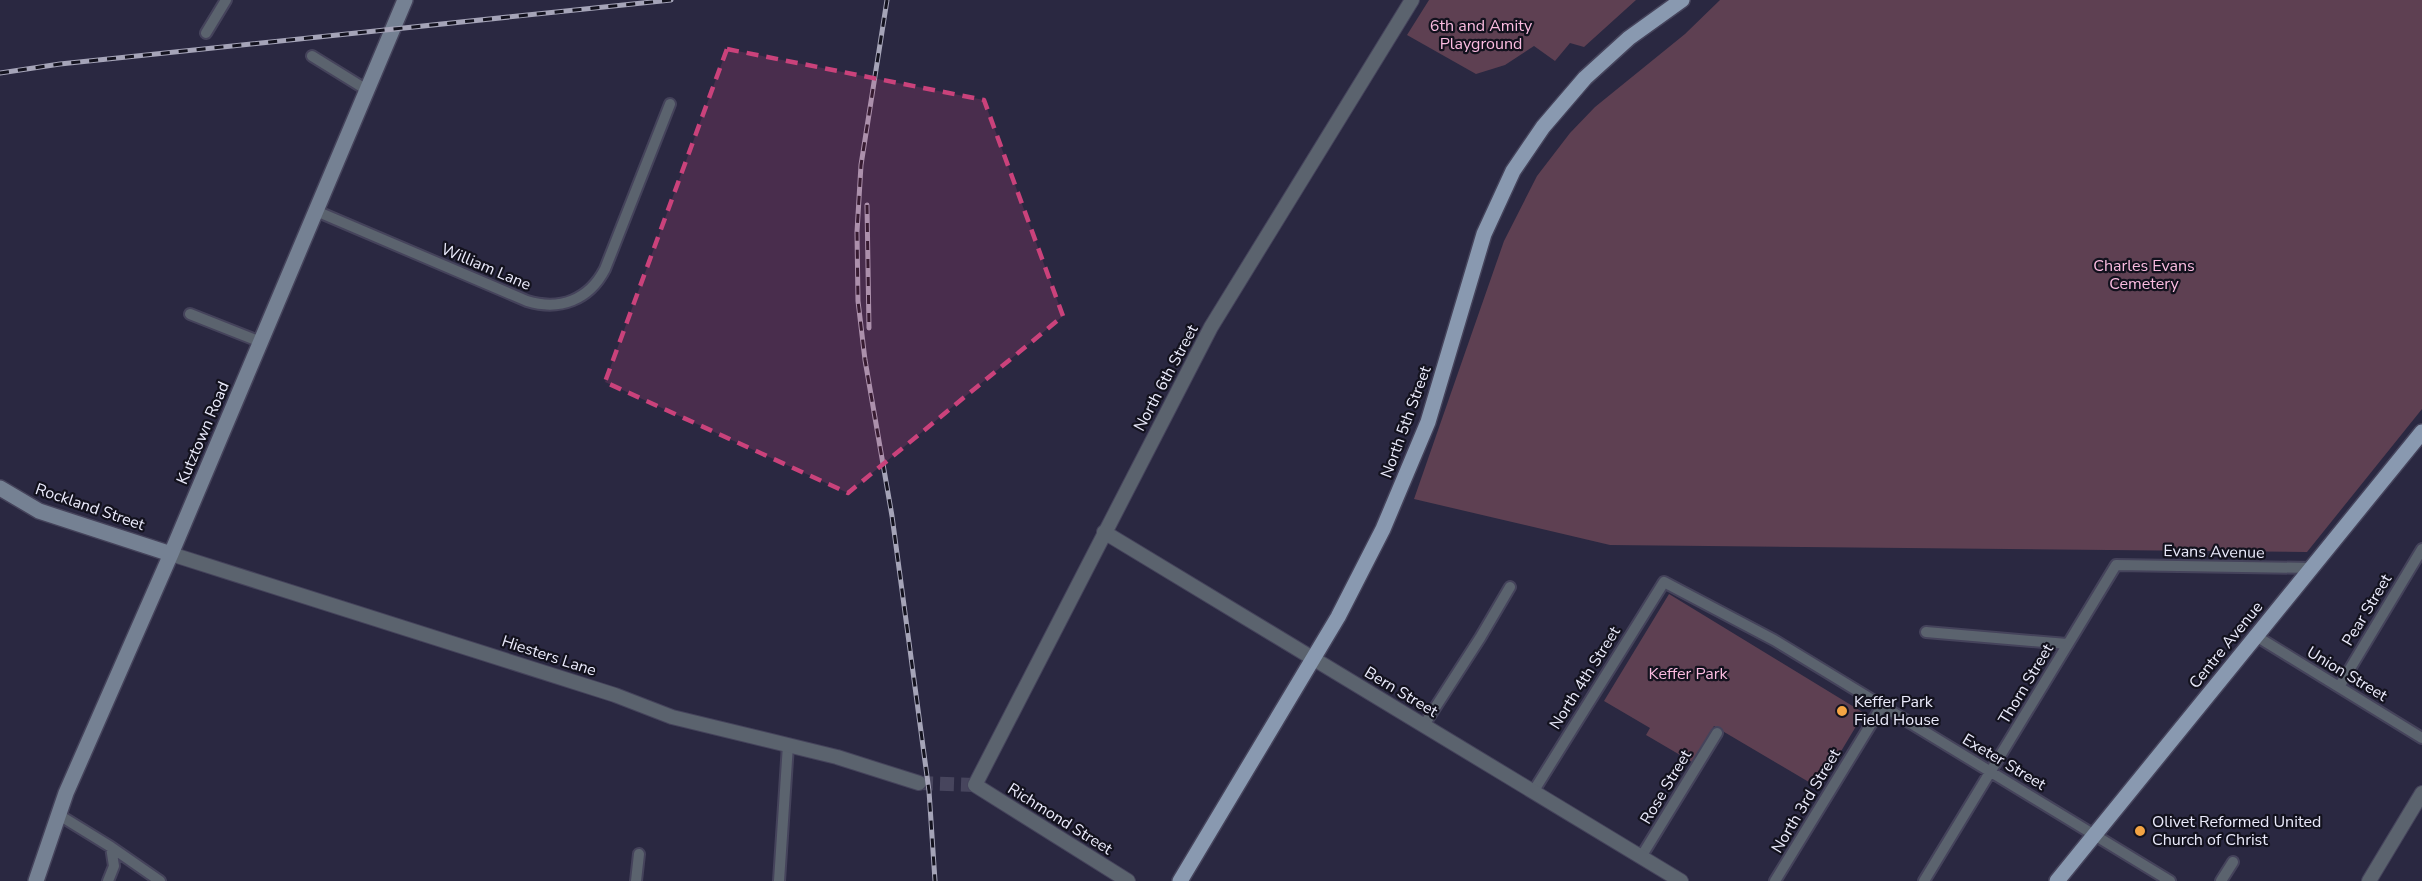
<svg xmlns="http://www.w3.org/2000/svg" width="2422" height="881" viewBox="0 0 2422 881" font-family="'Nunito Sans',sans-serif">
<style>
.green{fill:#5e4052}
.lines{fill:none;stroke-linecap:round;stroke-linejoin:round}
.tertiary-tunnel{stroke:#47455d;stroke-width:14;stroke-dasharray:14 7;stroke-linecap:butt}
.minor-casing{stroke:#45435b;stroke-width:14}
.tertiary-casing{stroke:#45435b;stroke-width:16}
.secondary-casing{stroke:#45435b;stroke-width:18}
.primary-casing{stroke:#45435b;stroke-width:18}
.minor{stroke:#5b636e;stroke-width:10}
.tertiary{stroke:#5b636e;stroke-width:14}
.secondary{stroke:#758193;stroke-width:15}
.primary{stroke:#8999b0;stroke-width:15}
.rail-casing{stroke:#a5a4b8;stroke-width:5}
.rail{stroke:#13121e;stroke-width:3;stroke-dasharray:9;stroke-linecap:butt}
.marked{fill:#ca427b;fill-opacity:0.2;stroke:#ca427b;stroke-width:4.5;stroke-dasharray:12 8;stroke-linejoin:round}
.poi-dot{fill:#f4a443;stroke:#13121e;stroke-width:2}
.labels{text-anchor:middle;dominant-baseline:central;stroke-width:4.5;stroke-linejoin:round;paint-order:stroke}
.park-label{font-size:16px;fill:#fbbce1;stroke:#13121e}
.street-label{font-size:16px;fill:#ebebfc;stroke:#13121e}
.poi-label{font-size:16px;fill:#ebebfc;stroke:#13121e;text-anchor:start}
</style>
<rect width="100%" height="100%" fill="#2a2841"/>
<path class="green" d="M 1429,0 L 1636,0 L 1584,47 L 1570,43 L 1555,61 L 1534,46 L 1505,65 L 1476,74 L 1407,35 Z
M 1720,0 L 2422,0 L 2422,409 L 2307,552 L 1610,545 L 1414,499 L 1504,241 L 1537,176 L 1570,133 L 1595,107 L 1685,34 Z
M 1669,594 L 1864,713 L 1819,788 L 1714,726 L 1692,762 L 1646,735 L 1650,728 L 1604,701 Z"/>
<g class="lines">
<path class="tertiary-tunnel" d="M 919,783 L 975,785"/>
<g class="minor-casing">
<path id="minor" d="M 206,33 L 226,0
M 312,56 L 367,90
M 316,211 L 527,301 C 560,311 589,300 605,269 L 670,104
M 190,314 L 261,342
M 1926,632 L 2067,644
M 2256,636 L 2422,738
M 2339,687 L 2422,549
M 1424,725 L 1480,638 L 1510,587
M 1533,792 L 1664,582 L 1774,640 L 2170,881
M 59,815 L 111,847 L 114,866 L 108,881
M 111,847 L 160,881
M 1641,857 L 1717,733
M 636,881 L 639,854
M 779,881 L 788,745
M 1775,881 L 1882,706
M 1924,881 L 2116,565 L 2312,568
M 2221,881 L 2233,862"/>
</g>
<g class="tertiary-casing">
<path id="tertiary" d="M 1104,532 L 1681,881
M 171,554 L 615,695 L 672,717 L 837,757 L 919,783
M 1128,881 L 975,785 L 1211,327 L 1412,0
M 2369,881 L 2422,793"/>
</g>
<g class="secondary-casing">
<path id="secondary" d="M 0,488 L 39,511 L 171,554
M 36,881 L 66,793 L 171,554 L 405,0"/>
</g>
<g class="primary-casing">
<path id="primary" d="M 1180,881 L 1338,617 L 1383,529 L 1428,422 L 1484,234 L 1513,171 L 1543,127 L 1585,78 L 1629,38 L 1682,0
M 2057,881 L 2422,432"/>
</g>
<use href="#minor" class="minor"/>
<use href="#tertiary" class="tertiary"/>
<use href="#secondary" class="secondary"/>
<use href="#primary" class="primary"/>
<g class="rail-casing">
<path id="rail" d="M 887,0 L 861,165 L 857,232 L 858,301 L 865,360 L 892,516 L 929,791 L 935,881
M 0,73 L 60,64 L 671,0
M 867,205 L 869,328"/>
</g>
<use href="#rail" class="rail"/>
</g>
<path class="marked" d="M 727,49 L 984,100 L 1063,316 L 848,493 L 605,382 Z"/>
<g class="poi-dot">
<circle cx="1842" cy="711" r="6"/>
<circle cx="2140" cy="831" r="6"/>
</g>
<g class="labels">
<g class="park-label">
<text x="1481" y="26">6th and Amity<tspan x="1481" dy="18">Playground</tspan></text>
<text x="2144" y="266">Charles Evans<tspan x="2144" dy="18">Cemetery</tspan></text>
<text x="1688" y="674">Keffer Park</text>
</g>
<g class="street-label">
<text transform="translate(486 267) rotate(23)">William Lane</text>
<text transform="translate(1166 378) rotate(-62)">North 6th Street</text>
<text transform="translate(1406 422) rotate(-70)">North 5th Street</text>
<text transform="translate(203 433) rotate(-67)">Kutztown Road</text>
<text transform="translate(90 507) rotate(19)">Rockland Street</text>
<text transform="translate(2214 552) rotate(1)">Evans Avenue</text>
<text transform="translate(2367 610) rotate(-59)">Pear Street</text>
<text transform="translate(2226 645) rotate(-51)">Centre Avenue</text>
<text transform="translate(549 656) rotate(18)">Hiesters Lane</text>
<text transform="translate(2347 674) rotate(31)">Union Street</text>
<text transform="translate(1585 678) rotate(-58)">North 4th Street</text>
<text transform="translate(2026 684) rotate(-59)">Thorn Street</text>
<text transform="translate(1401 692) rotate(31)">Bern Street</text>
<text transform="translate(2004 762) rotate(31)">Exeter Street</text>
<text transform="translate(1666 787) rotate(-59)">Rose Street</text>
<text transform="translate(1806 801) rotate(-59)">North 3rd Street</text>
<text transform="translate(1060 819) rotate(32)">Richmond Street</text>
</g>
<g class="poi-label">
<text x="1854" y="702">Keffer Park<tspan x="1854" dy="18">Field House</tspan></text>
<text x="2152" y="822">Olivet Reformed United<tspan x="2152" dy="18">Church of Christ</tspan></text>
</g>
</g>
</svg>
